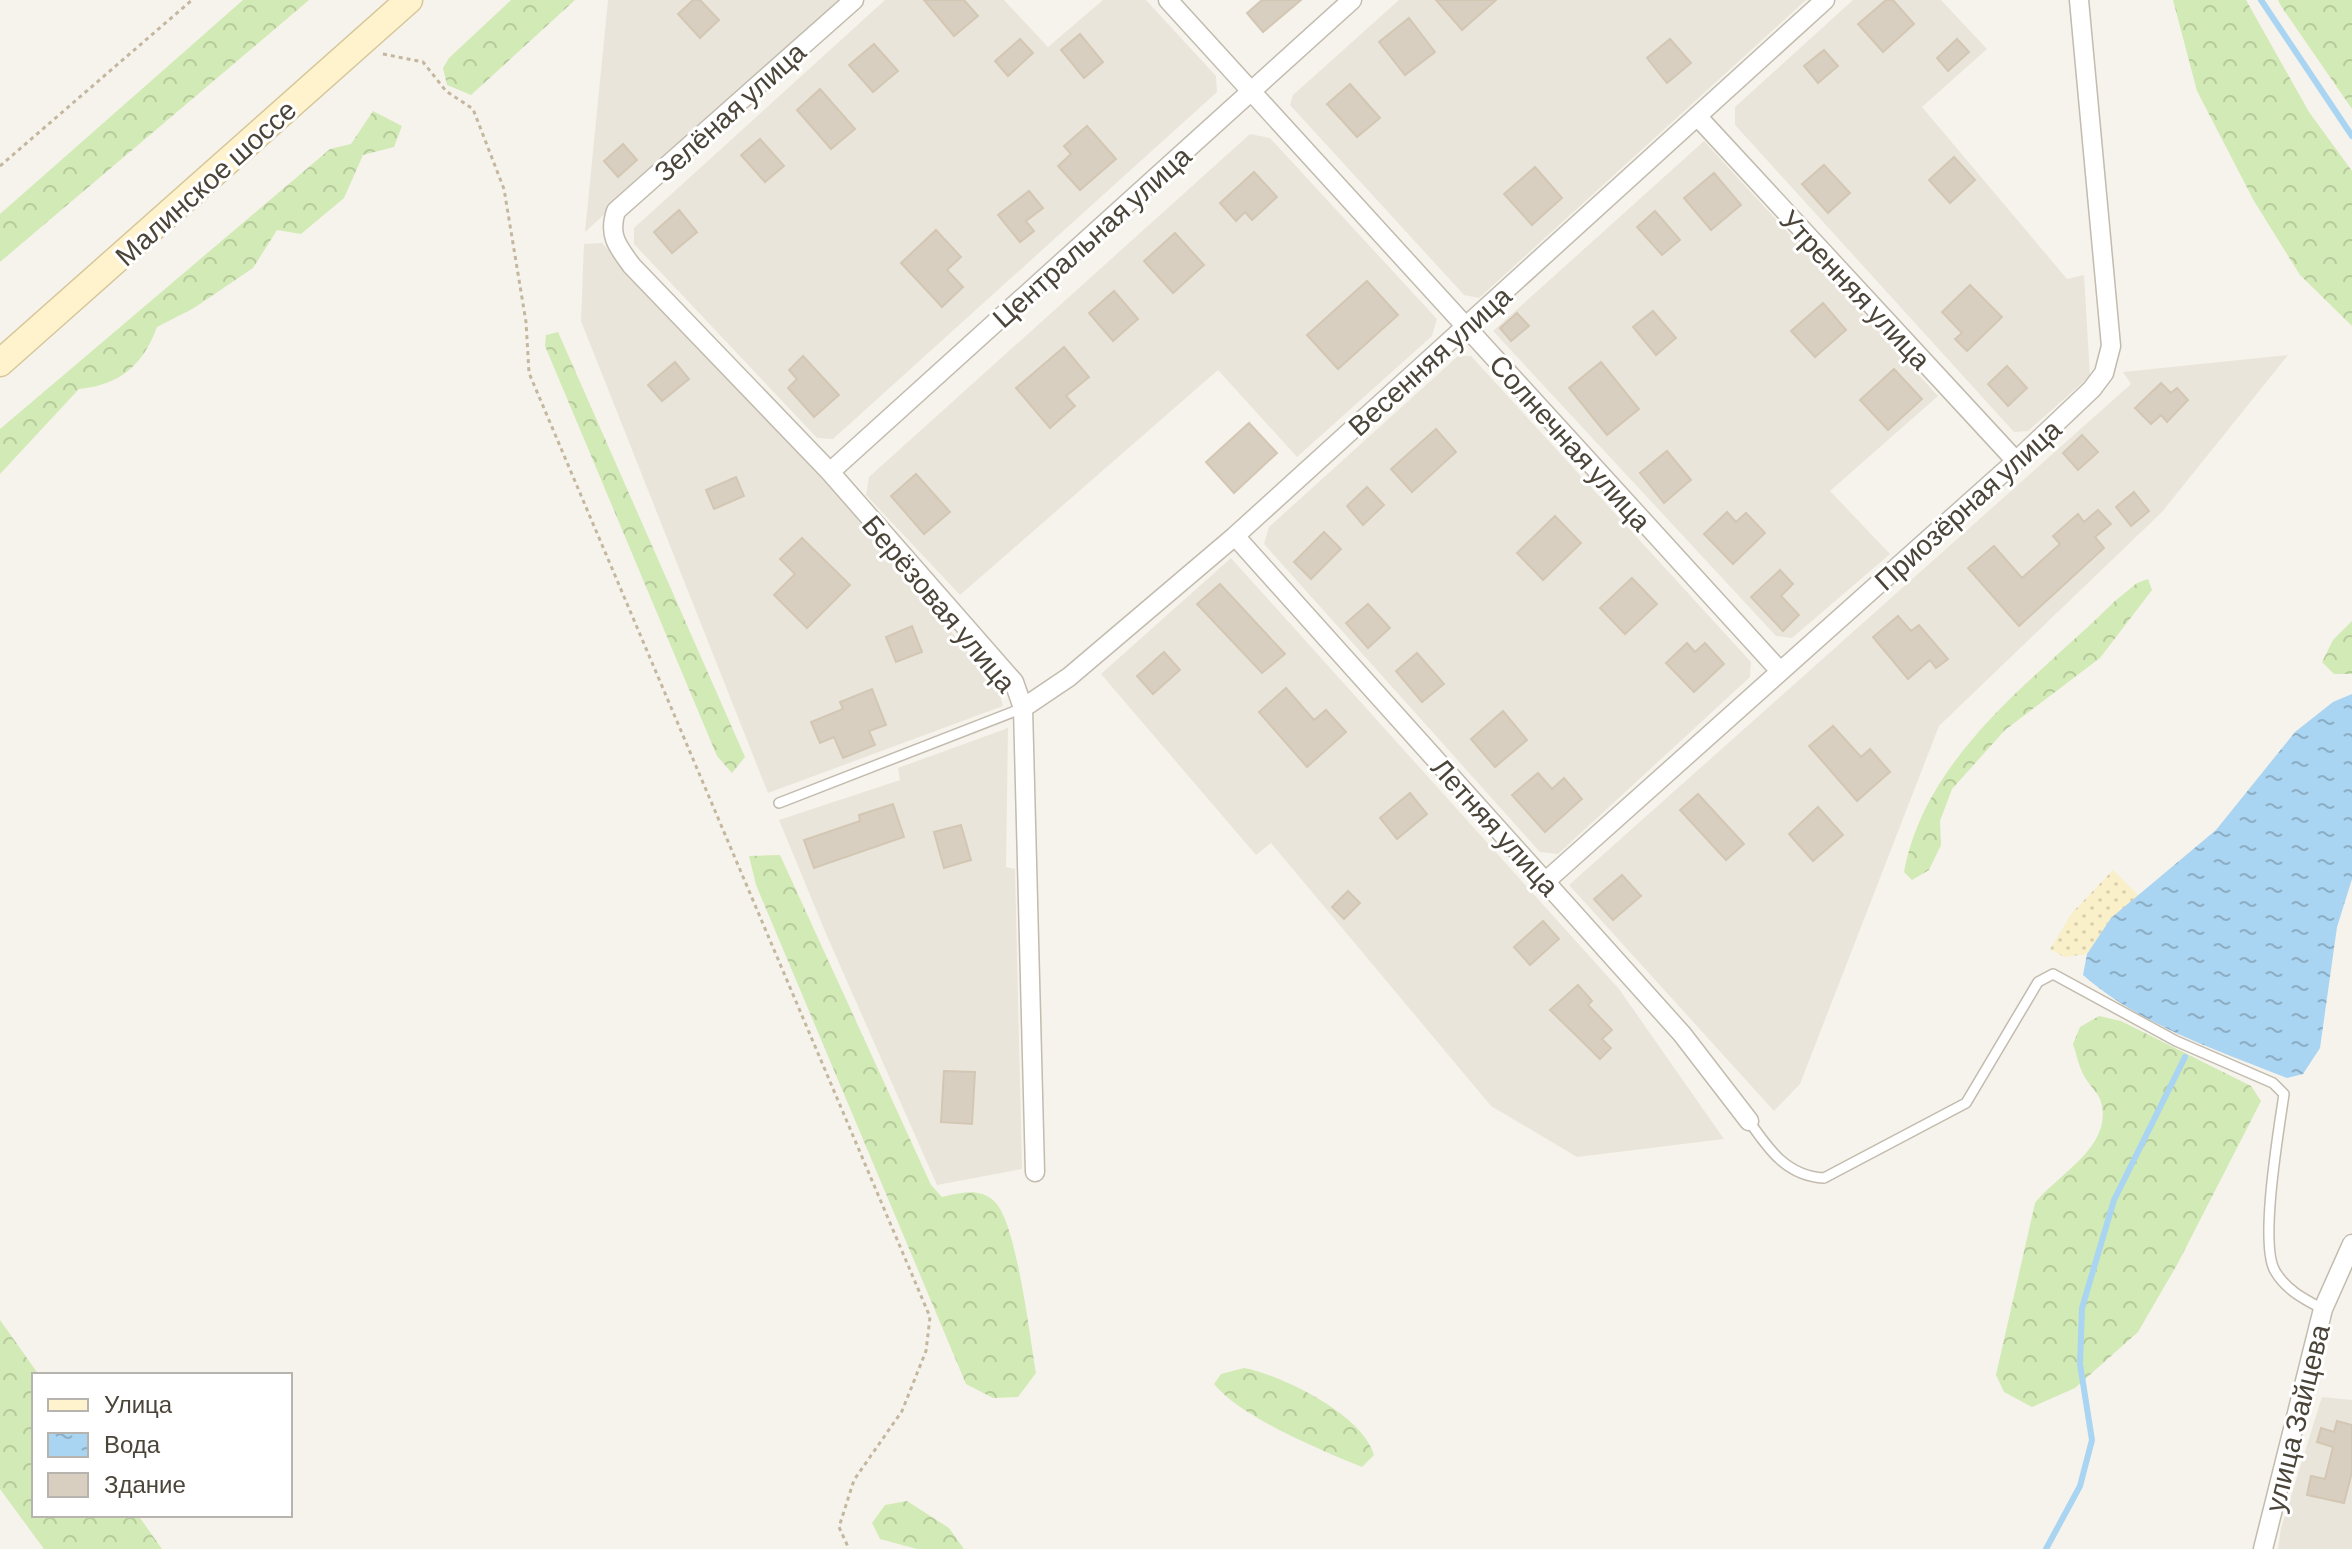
<svg xmlns="http://www.w3.org/2000/svg" width="2352" height="1549" viewBox="0 0 2352 1549" font-family="Barlow,sans-serif">
<style>
.residential{fill:#eae5da}
.forest{fill:url(#forest-crowns)}
.sand{fill:url(#sand-dots)}
.water{fill:url(#water-ripples)}
.lines{fill:none;stroke-linecap:round;stroke-linejoin:round}
.stream{stroke:#a9d4f2;stroke-width:6}
.building{fill:#d8cfc1;stroke:#d3c7b4;stroke-width:2}
.service-casing{stroke:#c2bbae;stroke-width:12}
.minor-casing{stroke:#c2bbae;stroke-width:21}
.secondary-casing{stroke:#d6c79b;stroke-width:29}
.path{stroke:#c4b79f;stroke-width:3;stroke-dasharray:4 4;stroke-linecap:butt}
.service{stroke:#fff;stroke-width:9}
.minor{stroke:#fff;stroke-width:18}
.secondary{stroke:#fff3cd;stroke-width:26}
.labels{text-anchor:middle;dominant-baseline:central;stroke-width:6;stroke-linejoin:round;paint-order:stroke}
.street-label{font-size:28px;fill:#4b4439;stroke:#fff}
</style>
<defs>
<pattern id="forest-crowns" width="20" height="18" patternUnits="userSpaceOnUse" patternTransform="scale(2)"><rect width="20" height="18" fill="#d2eab5"/><path d="M2 6a3 3 0 1 1 6 0M12 15a3 3 0 1 1 6 0" fill="none" stroke="#b6ca9c"/></pattern>
<pattern id="sand-dots" width="8" height="8" patternUnits="userSpaceOnUse" patternTransform="scale(2)"><rect width="8" height="8" fill="#f9efc9"/><path d="M2 2h.1M6 6h.1" fill="none" stroke="#d7cead" stroke-width="1.8" stroke-linecap="round"/></pattern>
<pattern id="water-ripples" width="26" height="14" patternUnits="userSpaceOnUse" patternTransform="scale(2)"><rect width="26" height="14" fill="#a9d4f2"/><path d="M2 4q2-2 4 0t4 0M15 11q2-2 4 0t4 0" fill="none" stroke="#8caec5"/></pattern>
</defs>
<rect width="100%" height="100%" fill="#f6f3ec"/>
<path class="residential" d="M 608,0 L 839,0 L 585,232 Z
M 885,0 L 1004,0 L 1048,47 L 1103,0 L 1146,0 L 1216,76 L 1217,92 L 833,439 L 817,438 L 634,244 L 634,228 Z
M 1399,0 L 1806,0 L 1479,298 L 1464,295 L 1290,105 L 1293,95 Z
M 1853,0 L 1941,0 L 1987,49 L 1922,107 L 2067,279 L 2084,275 L 2090,376 L 2028,431 L 2014,432 L 1735,125 L 1735,107 Z
M 1250,134 L 1270,138 L 1437,319 L 1432,336 L 1297,457 L 1218,370 L 960,595 L 866,495 L 869,477 Z
M 1704,141 L 1938,396 L 1830,491 L 1890,554 L 1792,638 L 1776,636 L 1493,331 Z
M 602,243 L 843,501 L 998,688 L 1003,706 L 768,793 L 581,321 L 584,244 Z
M 2288,355 L 2162,512 L 1939,726 L 1800,1084 L 1774,1111 L 1569,885 L 2131,384 L 2123,372 Z
M 1458,356 L 1471,356 L 1751,662 L 1750,677 L 1558,854 L 1540,852 L 1264,544 L 1269,527 Z
M 1231,558 L 1619,989 L 1724,1139 L 1577,1157 L 1491,1106 L 1271,843 L 1256,855 L 1101,674 Z
M 1008,728 L 1006,867 L 1015,869 L 1022,1169 L 937,1185 L 827,936 L 779,820 L 900,780 L 898,768 Z
M 2322,1397 L 2352,1400 L 2352,1549 L 2278,1549 L 2281,1528 Z"/>
<path class="forest" d="M 243,0 L 309,0 L 0,262 L 0,214 Z
M 511,0 L 575,0 L 471,95 L 447,85 L 443,68 L 449,58 Z
M 2173,0 L 2246,0 L 2309,112 L 2352,171 L 2352,326 L 2300,275 L 2254,201 L 2197,91 Z
M 2278,0 L 2352,0 L 2352,109 L 2281,6 Z
M 373,111 L 402,126 L 394,147 L 363,155 L 344,198 L 301,234 L 277,230 L 253,268 L 194,308 L 157,327 C 143,365 120,385 79,389 L 0,474 L 0,429 L 330,149 L 351,144 Z
M 558,332 L 745,757 L 732,773 L 717,756 L 545,346 L 546,335 Z
M 2148,579 L 2152,590 L 2100,658 L 2005,730 L 1952,789 L 1940,821 L 1941,845 L 1929,870 L 1912,880 L 1904,872 C 1926,754 2035,680 2115,601 L 2137,583 Z
M 2352,621 L 2352,674 L 2334,674 L 2322,662 L 2333,640 Z
M 780,855 L 931,1185 L 942,1197 C 961,1193 979,1187 995,1202 C 1017,1224 1030,1339 1036,1373 L 1018,1397 L 993,1398 L 966,1384 L 756,885 L 749,856 Z
M 2099,1016 L 2121,1021 L 2251,1086 L 2261,1101 L 2178,1263 L 2138,1332 L 2075,1388 L 2032,1407 L 2004,1392 L 1996,1375 L 2035,1203 C 2059,1173 2116,1145 2100,1099 C 2097,1092 2090,1086 2086,1079 C 2079,1069 2077,1055 2073,1044 L 2080,1027 Z
M 0,1320 L 39,1375 L 34,1375 L 34,1515 L 138,1515 L 162,1549 L 44,1549 L 0,1489 Z
M 1244,1368 C 1282,1375 1363,1415 1374,1455 L 1362,1467 C 1321,1450 1242,1418 1214,1384 L 1221,1374 Z
M 907,1501 L 949,1528 L 964,1549 L 917,1549 L 880,1539 L 872,1523 L 885,1505 Z"/>
<path class="sand" d="M 2113,870 L 2139,896 L 2111,918 L 2087,954 L 2064,957 L 2050,949 L 2072,913 Z"/>
<path class="water" d="M 2352,694 L 2352,879 L 2337,927 L 2320,1048 L 2303,1074 L 2287,1078 C 2217,1050 2140,1025 2083,975 L 2087,954 L 2111,918 L 2216,830 L 2295,732 L 2333,702 Z"/>
<g class="lines">
<path class="stream" d="M 2261,0 L 2352,136
M 2046,1549 L 2080,1486 L 2092,1440 L 2080,1364 L 2082,1308 L 2114,1200 L 2185,1057"/>
</g>
<path class="building" d="M 693,0 L 700,0 L 719,20 L 700,38 L 678,14 Z
M 924,0 L 964,0 L 978,16 L 954,36 Z
M 1262,0 L 1301,0 L 1263,32 L 1247,13 Z
M 1436,0 L 1496,0 L 1462,30 Z
M 1886,0 L 1893,0 L 1914,24 L 1883,52 L 1858,24 Z
M 1409,18 L 1435,52 L 1405,75 L 1379,42 Z
M 1080,34 L 1103,62 L 1084,78 L 1061,50 Z
M 1020,39 L 1033,53 L 1008,76 L 995,61 Z
M 1670,39 L 1691,63 L 1667,83 L 1647,58 Z
M 1957,39 L 1969,52 L 1948,71 L 1937,58 Z
M 874,44 L 898,71 L 873,92 L 849,65 Z
M 1824,50 L 1838,66 L 1818,83 L 1804,66 Z
M 1350,84 L 1380,118 L 1357,137 L 1327,104 Z
M 820,89 L 855,129 L 831,149 L 797,110 Z
M 1087,126 L 1116,159 L 1080,190 L 1058,166 L 1071,154 L 1064,146 Z
M 760,139 L 784,166 L 765,182 L 741,155 Z
M 623,144 L 637,160 L 618,177 L 604,161 Z
M 1954,157 L 1975,180 L 1950,203 L 1929,180 Z
M 1824,165 L 1850,193 L 1828,213 L 1802,184 Z
M 1535,167 L 1562,198 L 1532,225 L 1504,194 Z
M 1254,172 L 1277,197 L 1252,220 L 1245,212 L 1236,221 L 1220,203 Z
M 1714,173 L 1741,205 L 1711,230 L 1684,198 Z
M 1029,191 L 1043,208 L 1026,221 L 1034,231 L 1020,242 L 998,215 Z
M 679,210 L 697,232 L 672,253 L 654,232 Z
M 1655,211 L 1680,240 L 1662,255 L 1637,227 Z
M 936,230 L 961,257 L 947,270 L 963,287 L 942,307 L 901,263 Z
M 1175,233 L 1204,265 L 1173,293 L 1144,261 Z
M 1367,281 L 1398,315 L 1338,369 L 1307,335 Z
M 1970,285 L 2002,317 L 1967,351 L 1955,339 L 1962,333 L 1942,312 Z
M 1114,291 L 1138,319 L 1113,341 L 1089,313 Z
M 1823,303 L 1846,330 L 1815,357 L 1791,331 Z
M 1653,311 L 1676,338 L 1656,355 L 1633,327 Z
M 1517,313 L 1529,326 L 1511,341 L 1500,328 Z
M 1064,347 L 1089,377 L 1066,396 L 1075,406 L 1050,428 L 1016,388 Z
M 803,356 L 839,395 L 814,417 L 788,388 L 797,379 L 789,370 Z
M 675,362 L 689,379 L 662,401 L 648,385 Z
M 1601,362 L 1639,409 L 1607,435 L 1569,388 Z
M 2007,366 L 2027,388 L 2008,406 L 1988,384 Z
M 1894,369 L 1922,399 L 1888,430 L 1860,400 Z
M 2161,383 L 2171,393 L 2177,388 L 2188,400 L 2167,422 L 2161,415 L 2151,424 L 2135,408 Z
M 1249,423 L 1277,453 L 1234,493 L 1206,462 Z
M 1436,429 L 1456,452 L 1412,492 L 1391,469 Z
M 2082,435 L 2098,452 L 2078,470 L 2063,453 Z
M 1667,451 L 1691,480 L 1664,503 L 1640,473 Z
M 916,474 L 950,512 L 924,534 L 891,496 Z
M 736,477 L 744,496 L 714,509 L 706,490 Z
M 1367,487 L 1384,505 L 1363,525 L 1347,506 Z
M 2134,492 L 2149,511 L 2131,526 L 2116,507 Z
M 2098,510 L 2111,524 L 2095,537 L 2104,548 L 2019,626 L 1968,568 L 1994,546 L 2022,578 L 2060,544 L 2053,536 L 2078,514 L 2084,522 Z
M 1727,512 L 1736,522 L 1746,513 L 1765,533 L 1733,564 L 1704,534 Z
M 1555,516 L 1581,543 L 1543,580 L 1517,553 Z
M 1324,532 L 1341,549 L 1311,579 L 1294,562 Z
M 802,538 L 850,585 L 807,628 L 774,595 L 795,574 L 780,559 Z
M 1780,570 L 1793,584 L 1781,596 L 1799,615 L 1783,631 L 1751,597 Z
M 1632,578 L 1657,604 L 1625,634 L 1600,608 Z
M 1220,584 L 1285,654 L 1262,673 L 1197,604 Z
M 1368,604 L 1390,628 L 1368,648 L 1346,623 Z
M 1898,616 L 1911,631 L 1919,625 L 1948,659 L 1936,668 L 1930,660 L 1908,679 L 1873,637 Z
M 912,626 L 922,652 L 896,662 L 886,637 Z
M 1687,643 L 1695,652 L 1705,643 L 1724,664 L 1694,692 L 1666,663 Z
M 1164,652 L 1180,670 L 1153,694 L 1137,676 Z
M 1417,653 L 1444,684 L 1422,702 L 1396,671 Z
M 1286,688 L 1314,720 L 1326,710 L 1346,732 L 1307,767 L 1259,712 Z
M 872,689 L 886,725 L 869,731 L 875,745 L 843,758 L 834,737 L 820,743 L 811,722 L 843,709 L 840,702 Z
M 1503,711 L 1527,740 L 1495,767 L 1471,739 Z
M 1833,726 L 1861,757 L 1870,749 L 1890,772 L 1857,801 L 1809,746 Z
M 1538,773 L 1552,789 L 1564,778 L 1582,799 L 1545,832 L 1512,795 Z
M 1410,793 L 1427,814 L 1397,839 L 1380,818 Z
M 1698,794 L 1744,844 L 1726,860 L 1680,810 Z
M 893,804 L 904,837 L 814,868 L 804,840 L 860,821 L 859,815 Z
M 1818,807 L 1843,835 L 1813,861 L 1789,834 Z
M 961,825 L 971,860 L 944,868 L 934,832 Z
M 1622,875 L 1641,896 L 1613,920 L 1594,899 Z
M 1348,891 L 1360,903 L 1344,919 L 1332,907 Z
M 1543,921 L 1559,939 L 1530,965 L 1514,947 Z
M 1578,985 L 1592,1001 L 1588,1005 L 1612,1030 L 1602,1039 L 1611,1048 L 1600,1059 L 1550,1010 Z
M 944,1071 L 975,1072 L 972,1124 L 941,1122 Z
M 2337,1421 L 2352,1425 L 2352,1472 L 2344,1503 L 2307,1495 L 2311,1476 L 2325,1479 L 2333,1447 L 2317,1442 L 2321,1428 L 2334,1432 Z"/>
<g class="lines">
<g class="service-casing">
<path id="service" d="M 779,803 L 1023,708
M 1749,1121 C 1769,1150 1787,1176 1824,1178 L 1966,1103 L 2038,982 L 2053,974 L 2176,1041 L 2273,1083 L 2284,1094 C 2279,1129 2259,1244 2275,1271 C 2286,1290 2304,1299 2323,1309"/>
</g>
<g class="minor-casing">
<path id="minor" d="M 854,0 L 616,211 C 608,235 617,246 632,266 L 830,472 L 1014,682 L 1023,708 L 1035,1172
M 1168,0 L 1780,671
M 1697,116 L 2016,461
M 830,472 L 1352,0
M 1235,536 L 1682,1034 L 1749,1121
M 1023,708 L 1069,677 L 1235,536 L 1825,0
M 1546,881 L 2016,461 L 2092,389 L 2104,373 L 2111,346 L 2079,0
M 2263,1549 L 2323,1309 L 2352,1244"/>
</g>
<g class="secondary-casing">
<path id="secondary" d="M 0,363 L 409,0"/>
</g>
<path class="path" d="M 383,54 L 423,62 L 446,91 L 473,109 L 504,189 L 526,322 L 529,373 L 930,1317 L 926,1351 L 902,1411 L 854,1480 L 839,1527 L 849,1549
M 0,166 L 192,0"/>
<use href="#service" class="service"/>
<use href="#minor" class="minor"/>
<use href="#secondary" class="secondary"/>
</g>
<g class="labels">
<g class="street-label">
<text transform="translate(729 111) rotate(-42)">Зелёная улица</text>
<text transform="translate(205 182) rotate(-42)">Малинское шоссе</text>
<text transform="translate(1091 236) rotate(-42)">Центральная улица</text>
<text transform="translate(1856 289) rotate(47)">Утренняя улица</text>
<text transform="translate(1429 360) rotate(-42)">Весенняя улица</text>
<text transform="translate(1571 442) rotate(48)">Солнечная улица</text>
<text transform="translate(1967 504) rotate(-42)">Приозёрная улица</text>
<text transform="translate(940 603) rotate(50)">Берёзовая улица</text>
<text transform="translate(1496 826) rotate(48)">Летняя улица</text>
<text transform="translate(2296 1418) rotate(-76)">улица Зайцева</text>
</g>
</g>
<rect x="32" y="1373" width="260" height="144" fill="#ffffff" stroke="#b7b4b0" stroke-width="2"/>
<rect x="48" y="1399" width="40" height="12" fill="#fff3cd" stroke="#b7b4b0" stroke-width="2"/>
<text x="104" y="1413" font-size="24" fill="#4b4439">Улица</text>
<rect x="48" y="1433" width="40" height="24" fill="url(#water-ripples)" stroke="#b7b4b0" stroke-width="2"/>
<text x="104" y="1453" font-size="24" fill="#4b4439">Вода</text>
<rect x="48" y="1473" width="40" height="24" fill="#d8cfc1" stroke="#b7b4b0" stroke-width="2"/>
<text x="104" y="1493" font-size="24" fill="#4b4439">Здание</text>
</svg>
